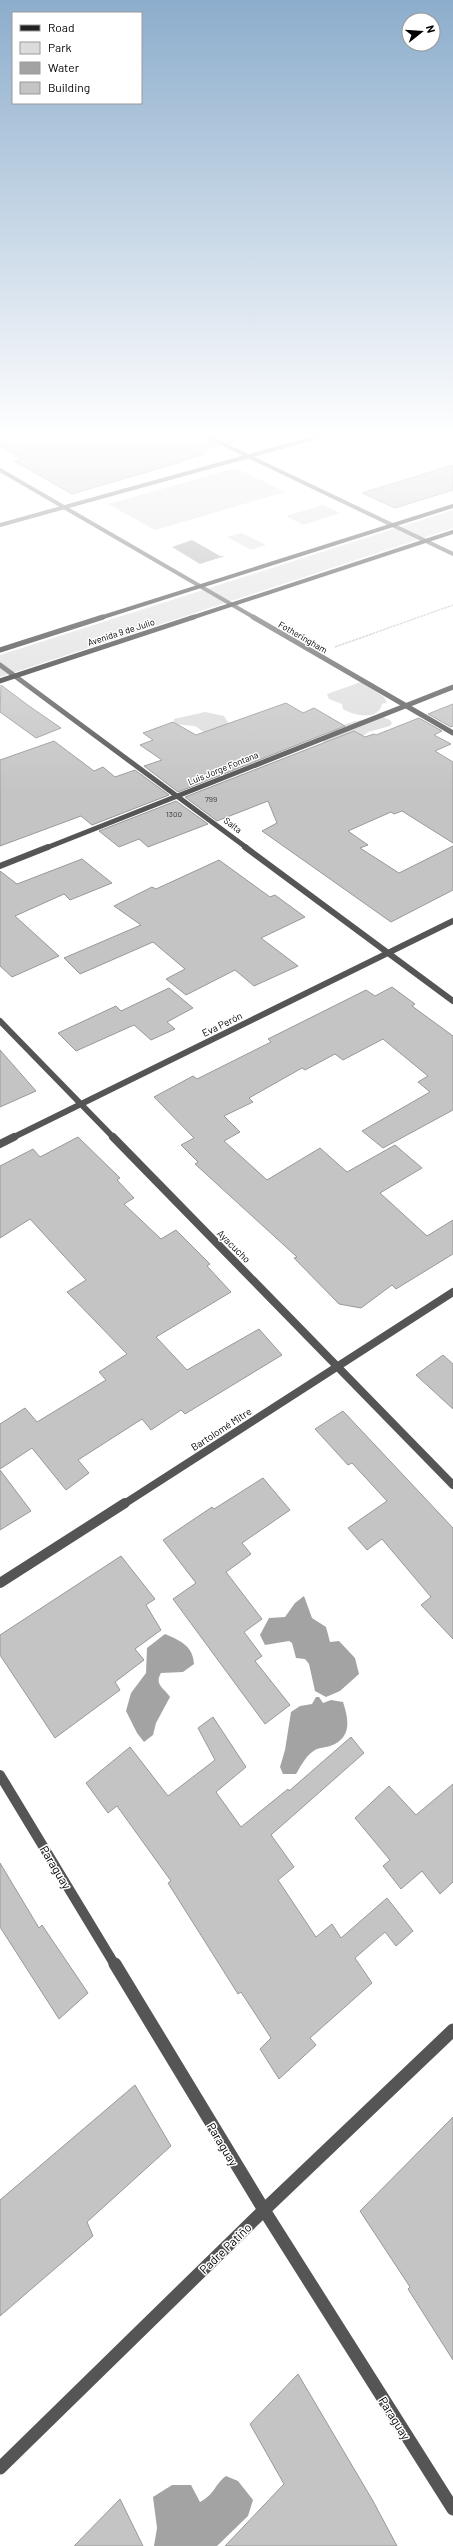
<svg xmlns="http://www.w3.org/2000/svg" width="453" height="2546" viewBox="0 0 453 2546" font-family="Barlow,sans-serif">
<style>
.green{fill:#dcdcdc}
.water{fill:#a3a3a3}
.building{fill:#c4c4c4;stroke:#999}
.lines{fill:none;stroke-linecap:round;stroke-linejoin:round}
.path{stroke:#777;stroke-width:1.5;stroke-dasharray:0.5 1;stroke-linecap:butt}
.minor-far5{stroke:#555;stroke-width:4}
.minor-far4{stroke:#555;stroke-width:5}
.minor-far3{stroke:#555;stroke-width:6}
.minor-far2{stroke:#555;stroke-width:8}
.minor-far1{stroke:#555;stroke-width:10}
.minor{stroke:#555;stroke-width:13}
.secondary-far1{stroke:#222;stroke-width:4}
.secondary{stroke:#222;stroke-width:5}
.labels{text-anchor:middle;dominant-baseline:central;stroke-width:3;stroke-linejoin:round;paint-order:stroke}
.number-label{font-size:8px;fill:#313131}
.far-street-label{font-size:9px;fill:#000;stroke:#fff}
.street-label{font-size:10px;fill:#000;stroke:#fff}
.near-street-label{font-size:12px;fill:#000;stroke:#fff}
</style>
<rect width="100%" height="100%" fill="#fff"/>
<path class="green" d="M 236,468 L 285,492 L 155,530 L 108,504 Z
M 323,505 L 340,513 L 303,525 L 286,516 Z
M 453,510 L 453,528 L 0,677 L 0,655 Z
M 242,533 L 266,545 L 251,550 L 227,537 Z
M 361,682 L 384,697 L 387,702 L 382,704 C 378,722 353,715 343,709 L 342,704 L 329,699 L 327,694 Z
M 205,712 L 224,716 L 229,724 L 205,733 L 195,726 L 174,724 L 174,719 Z
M 383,717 L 390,720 L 392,723 L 390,726 L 368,732 L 355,742 L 327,745 L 323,741 C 336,722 361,720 383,717 Z"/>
<path class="water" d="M 192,540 L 220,556 L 225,556 L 200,564 L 172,547 Z
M 304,1596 L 312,1618 L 326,1627 L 330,1642 L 339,1641 L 355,1658 L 359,1674 L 340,1691 L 326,1697 L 315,1691 L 309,1664 L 305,1659 L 296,1658 L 292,1643 L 289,1641 L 265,1645 L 260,1635 L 269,1618 L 285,1617 L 295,1603 Z
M 165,1634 C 181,1641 193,1646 194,1664 L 183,1672 L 161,1673 C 154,1685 164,1688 170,1697 L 156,1723 L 153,1735 L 144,1742 L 137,1733 L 126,1711 L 131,1693 L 146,1673 L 147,1648 Z
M 316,1697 L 319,1697 L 323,1703 L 331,1700 L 343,1702 C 349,1720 352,1738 330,1746 C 325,1748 320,1747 315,1750 C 306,1755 301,1766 296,1774 L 283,1774 L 280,1767 L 285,1750 L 291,1712 L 300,1706 L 312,1704 Z
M 226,2476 L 238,2481 L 253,2500 L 248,2516 L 217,2546 L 154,2546 L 157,2528 L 153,2497 L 172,2485 L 191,2485 L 200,2502 C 217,2492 213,2486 226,2476 Z"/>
<path class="building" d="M 0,435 L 201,435 L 219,446 L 199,451 L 206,454 L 180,461 L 181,462 L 72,494 L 14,461 L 22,459 L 0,446 Z
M 213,435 L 232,435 L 233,442 L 229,443 Z
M 453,465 L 453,490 L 395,508 L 362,493 Z
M 1,685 L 29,706 L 61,728 L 36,738 L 0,712 Z
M 286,703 L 303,713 L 314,708 L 345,726 L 178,792 L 144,766 L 162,760 L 140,745 L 153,740 L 143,733 L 173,722 L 196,735 Z
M 453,704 L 453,726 L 451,727 L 428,714 Z
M 419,718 L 442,731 L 434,735 L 451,744 L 435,751 L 453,762 L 453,843 L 402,811 L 394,814 L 391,812 L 348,831 L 368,845 L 360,848 L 399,873 L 453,846 L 453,890 L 391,922 L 262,831 L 277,823 L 268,801 L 217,821 L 185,797 L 354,731 L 365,737 L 374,734 L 376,735 Z
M 54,741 L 94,771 L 103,767 L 115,777 L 135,770 L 169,795 L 92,825 L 81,816 L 0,846 L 0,760 Z
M 176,801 L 208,824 L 148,847 L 139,839 L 119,847 L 99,831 Z
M 82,859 L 112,883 L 70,900 L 64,894 L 15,916 L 59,956 L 12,977 L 0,966 L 0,871 L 17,884 Z
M 219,860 L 270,897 L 275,895 L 305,917 L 261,938 L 298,966 L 254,986 L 235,970 L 186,995 L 166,979 L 185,969 L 153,942 L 80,974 L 64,958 L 141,925 L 114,906 L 152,887 L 156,889 Z
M 392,987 L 415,1004 L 412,1006 L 453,1036 L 453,1110 L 383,1148 L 362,1131 L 430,1092 L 418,1082 L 428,1076 L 383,1039 L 343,1060 L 335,1054 L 305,1070 L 302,1068 L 249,1098 L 253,1102 L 224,1116 L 240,1132 L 224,1141 L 267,1180 L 320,1148 L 347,1172 L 395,1145 L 422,1168 L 380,1193 L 427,1236 L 453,1220 L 453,1254 L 396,1289 L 392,1285 L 361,1308 L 339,1304 L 294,1258 L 297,1257 L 195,1164 L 198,1162 L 181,1145 L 194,1138 L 154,1097 L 193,1076 L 197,1079 L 271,1042 L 268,1039 L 366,990 L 375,996 Z
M 169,988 L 193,1008 L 167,1022 L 175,1029 L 151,1040 L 134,1025 L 76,1051 L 58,1033 L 116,1006 L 121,1011 Z
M 0,1050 L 36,1091 L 0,1107 Z
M 78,1137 L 120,1178 L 117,1180 L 134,1198 L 124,1204 L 161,1239 L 176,1230 L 210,1264 L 207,1266 L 231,1292 L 156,1337 L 187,1370 L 259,1329 L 282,1355 L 185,1414 L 181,1410 L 151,1430 L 142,1419 L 78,1460 L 89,1473 L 66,1490 L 32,1448 L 0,1469 L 0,1424 L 25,1408 L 37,1422 L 106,1380 L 99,1372 L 127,1354 L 67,1292 L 86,1280 L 30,1219 L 0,1238 L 0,1166 L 33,1149 L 40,1157 Z
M 443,1355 L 453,1364 L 453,1409 L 416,1375 Z
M 343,1411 L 453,1528 L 453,1639 L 421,1605 L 431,1597 L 382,1539 L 367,1550 L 348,1528 L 387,1501 L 352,1463 L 348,1465 L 315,1429 Z
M 0,1470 L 31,1511 L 0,1530 Z
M 263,1478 L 290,1510 L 242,1543 L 251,1554 L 226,1572 L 262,1619 L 244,1632 L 262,1656 L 255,1661 L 290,1705 L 265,1724 L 173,1599 L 196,1583 L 163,1540 L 212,1507 L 214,1509 Z
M 121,1556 L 155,1599 L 146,1605 L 161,1630 L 135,1649 L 144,1660 L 115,1682 L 120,1690 L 55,1738 L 0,1655 L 0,1635 Z
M 213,1717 L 246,1767 L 216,1792 L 241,1827 L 288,1789 L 289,1791 L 351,1737 L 364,1753 L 271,1835 L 294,1867 L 278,1880 L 316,1937 L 332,1924 L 341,1938 L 387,1898 L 413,1931 L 396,1946 L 385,1932 L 355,1958 L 372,1983 L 310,2038 L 316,2045 L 279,2079 L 260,2049 L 271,2038 L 241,1992 L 238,1994 L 168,1883 L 171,1881 L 117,1806 L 108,1813 L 86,1783 L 130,1747 L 168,1796 L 215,1760 L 198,1728 Z
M 453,1784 L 453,1882 L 440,1894 L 422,1871 L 401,1889 L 383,1866 L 390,1860 L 355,1818 L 389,1786 L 416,1815 Z
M 0,1863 L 39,1928 L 42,1925 L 88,1993 L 59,2019 L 0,1927 Z
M 135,2085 L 171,2146 L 87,2222 L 93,2236 L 0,2316 L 0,2200 Z
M 453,2117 L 453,2360 L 408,2289 L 410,2287 L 360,2211 Z
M 298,2374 L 373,2501 L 397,2546 L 225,2546 L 284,2484 L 250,2424 Z
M 120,2499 L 143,2546 L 74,2546 Z"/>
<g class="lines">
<path class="path" d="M 335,647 L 453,605"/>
<path class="minor-far5" d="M 204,435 L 453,554
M 0,470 L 255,618
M 0,525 L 325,435"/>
<path class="minor-far4" d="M 253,617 L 453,733
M 0,665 L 247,848
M 46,848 L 453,687"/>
<path class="minor-far3" d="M 245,847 L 453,1001
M 0,866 L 48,847
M 0,1021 L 114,1138
M 12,1138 L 453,921"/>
<path class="minor-far2" d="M 113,1137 L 453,1485
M 0,1144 L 14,1137
M 124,1504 L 453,1292"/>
<path class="minor-far1" d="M 0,1583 L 125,1503
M 0,1775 L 115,1965"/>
<path class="minor" d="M 115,1964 L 264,2210 L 453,2509
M 0,2468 L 264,2210 L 453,2030"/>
<path class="secondary-far1" d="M 100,618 L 453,506
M 191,618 L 453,532"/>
<path class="secondary" d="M 0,650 L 103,617
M 0,681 L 194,617"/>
</g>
<linearGradient id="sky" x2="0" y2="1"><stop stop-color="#8cadcc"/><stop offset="0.55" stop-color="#fff"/><stop offset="1" stop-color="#fff" stop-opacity="0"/></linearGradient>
<rect width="453" height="792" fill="url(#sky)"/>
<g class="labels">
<g class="number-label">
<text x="211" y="799">799</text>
<text x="174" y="814">1300</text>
</g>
<g class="far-street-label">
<text transform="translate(121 632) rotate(-18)">Avenida 9 de Julio</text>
<text transform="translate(303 637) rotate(30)">Fotheringham</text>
<text transform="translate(223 768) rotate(-22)">Luis Jorge Fontana</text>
<text transform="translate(233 825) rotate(37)">Salta</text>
</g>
<g class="street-label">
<text transform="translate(222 1024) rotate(-26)">Eva Perón</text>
<text transform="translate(234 1246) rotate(45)">Ayacucho</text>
<text transform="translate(221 1429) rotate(-33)">Bartolomé Mitre</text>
</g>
<g class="near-street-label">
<text transform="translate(56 1867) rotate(59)">Paraguay</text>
<text transform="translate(223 2144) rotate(59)">Paraguay</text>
<text transform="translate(225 2248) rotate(-44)">Padre Patiño</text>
<text transform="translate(395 2418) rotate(58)">Paraguay</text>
</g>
</g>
<rect x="12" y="12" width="130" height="92" fill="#ffffff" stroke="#999999"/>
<rect x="20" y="25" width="20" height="6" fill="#222222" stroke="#999999"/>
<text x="48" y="32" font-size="12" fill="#000000">Road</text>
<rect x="20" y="42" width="20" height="12" fill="#dcdcdc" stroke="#999999"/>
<text x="48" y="52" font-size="12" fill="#000000">Park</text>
<rect x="20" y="62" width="20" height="12" fill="#a3a3a3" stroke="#999999"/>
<text x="48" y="72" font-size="12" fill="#000000">Water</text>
<rect x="20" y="82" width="20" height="12" fill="#c4c4c4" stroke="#999999"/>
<text x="48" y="92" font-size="12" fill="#000000">Building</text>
<g transform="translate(421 32) rotate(73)"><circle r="19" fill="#ffffff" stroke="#999999"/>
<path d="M0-3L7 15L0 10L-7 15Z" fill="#000000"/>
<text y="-6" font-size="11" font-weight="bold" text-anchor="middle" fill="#000000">N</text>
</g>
</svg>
